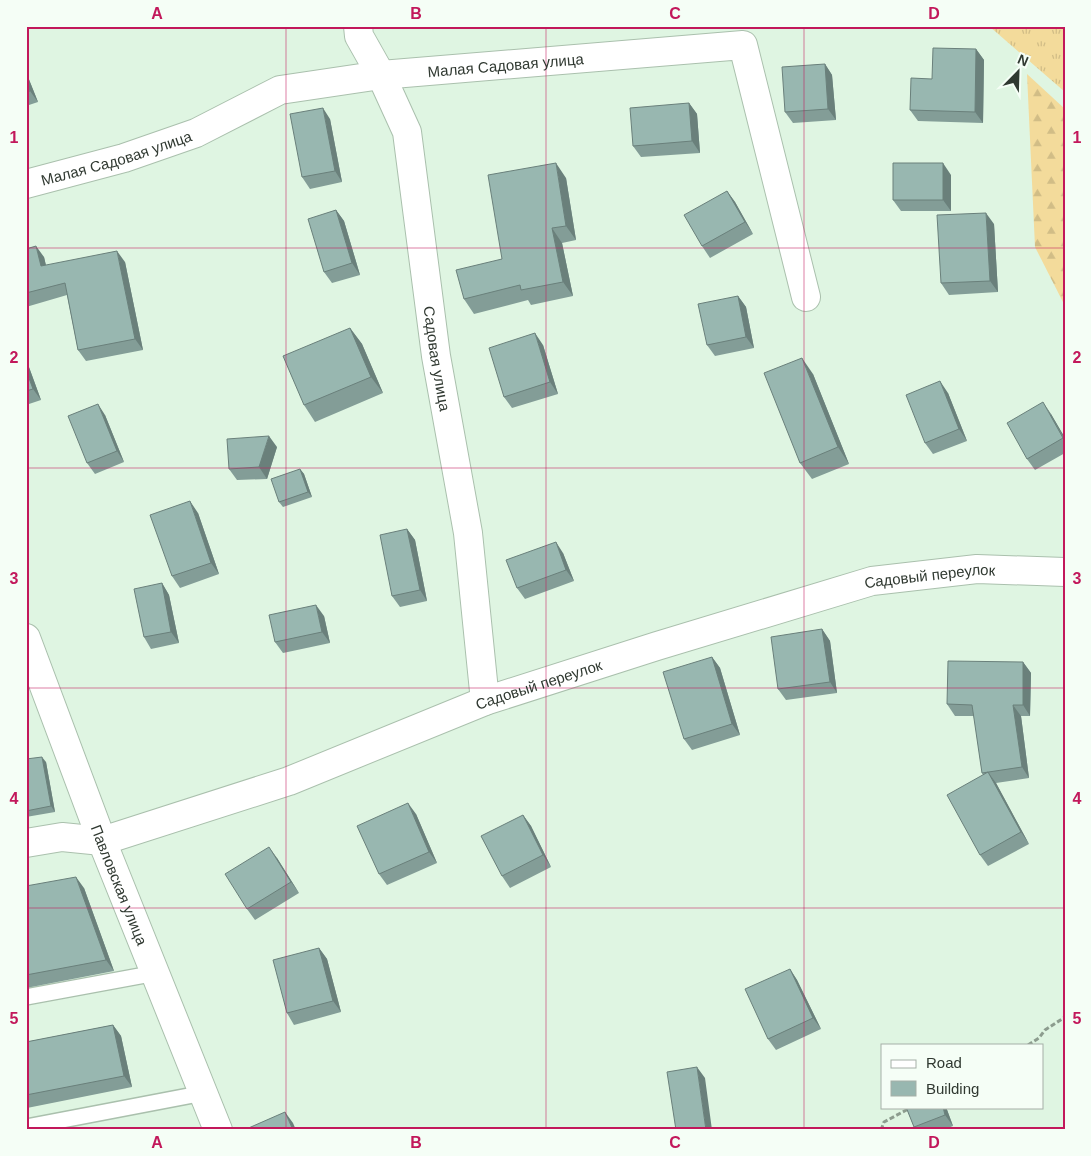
<svg xmlns="http://www.w3.org/2000/svg" width="1091" height="1156" viewBox="0 0 1091 1156" font-family="Helvetica,sans-serif">
<style>
.forest{fill:url(#forest-firs)}
.park{fill:url(#park-tufts)}
.lines{fill:none;stroke-linecap:round;stroke-linejoin:round}
.lane-casing{stroke:#aac0ad;stroke-width:18}
.street-casing{stroke:#aac0ad;stroke-width:30}
.path{stroke:#8c9c8e;stroke-width:3;stroke-dasharray:5 2.5;stroke-linecap:butt}
.lane{stroke:#fff;stroke-width:15}
.street{stroke:#fff;stroke-width:28}
.wall{fill:#839d97}
.shaded-wall{fill:#6a807b}
.building{fill:#98b7b0;stroke:#6a807b}
.grid{fill:none;stroke:#c2185b;stroke-width:1;stroke-opacity:0.55}
.labels{text-anchor:middle;dominant-baseline:central;stroke-width:4.5;stroke-linejoin:round;paint-order:stroke}
.street-label{font-size:15px;fill:#303931;stroke:#f5fef6}
.neatline{fill:none;stroke:#c2185b;stroke-width:2}
.grid-label{font-size:16px;text-anchor:middle;font-weight:bold;fill:#c2185b}
</style>
<defs>
<pattern id="forest-firs" width="22" height="20" patternUnits="userSpaceOnUse" patternTransform="scale(1.25)"><rect width="22" height="20" fill="#f3db9b"/><path d="M5 1l3.5 6h-7zM16 11l3.5 6h-7z" fill="#d1bd86"/></pattern>
<pattern id="park-tufts" width="24" height="20" patternUnits="userSpaceOnUse" patternTransform="scale(1.25)"><rect width="24" height="20" fill="#f3db9b"/><path d="M3 7l-1-3M5 7V3M7 7l1-3M15 17l-1-3M17 17v-4M19 17l1-3" fill="none" stroke="#d1bd86"/></pattern>
</defs>
<rect width="100%" height="100%" fill="#dff5e2"/>
<path class="forest" d="M 1027,74 L 1065,109 L 1065,306 L 1035,247 Z"/>
<path class="park" d="M 989,26 L 1065,26 L 1065,92 Z"/>
<g class="lines">
<g class="lane-casing">
<path id="lane" d="M 26,997 L 156,973
M 26,1127 L 204,1093"/>
</g>
<g class="street-casing">
<g id="street">
<path id="s1" d="M 358,26 L 359,36 L 381,75 L 407,132 L 436,356 L 468,533 L 485,701"/>
<path id="s2" d="M 26,184 L 124,158 L 196,133 L 280,90 L 381,75 L 743,45 L 806,297"/>
<path id="s3" d="M 26,638 L 102,841 L 218,1130"/>
<path id="s4" d="M 26,843 L 62,837 L 102,841 L 289,781 L 485,701 L 657,646 L 872,581 L 977,569 L 1065,572"/>
</g>
</g>
<path class="path" d="M 1028,1045 L 1039,1038 L 1045,1030 L 1065,1017
M 881,1130 L 884,1122 L 912,1107"/>
<use href="#lane" class="lane"/>
<use href="#street" class="street"/>
</g>
<path class="wall" d="M 976,49 L 984,60 L 983,123 L 918,121 L 910,110 Z
M 825,64 L 832,75 L 836,120 L 793,123 L 785,112 Z
M 26,72 L 38,102 L 26,106 Z
M 689,103 L 697,114 L 700,153 L 641,157 L 633,146 Z
M 330,119 L 342,182 L 310,189 L 302,177 Z
M 951,175 L 951,211 L 901,211 L 893,200 Z
M 566,178 L 576,240 L 562,243 L 573,296 L 531,305 L 528,300 L 474,314 L 464,299 L 502,259 Z
M 727,191 L 735,202 L 753,234 L 710,258 L 702,246 Z
M 336,210 L 344,221 L 360,275 L 332,283 L 324,272 Z
M 994,224 L 998,292 L 949,295 L 941,283 Z
M 26,249 L 44,257 L 46,266 L 125,262 L 143,350 L 86,361 L 78,350 L 67,295 L 26,307 Z
M 738,296 L 746,307 L 754,348 L 715,356 L 707,345 Z
M 350,328 L 362,344 L 383,393 L 315,422 L 304,405 Z
M 543,345 L 558,394 L 512,408 L 504,397 Z
M 26,359 L 41,400 L 26,405 Z
M 813,374 L 849,464 L 812,479 L 800,463 Z
M 948,393 L 967,441 L 933,454 L 925,443 Z
M 1051,414 L 1065,438 L 1065,453 L 1035,470 L 1027,459 Z
M 105,415 L 124,462 L 95,474 L 87,463 Z
M 277,447 L 267,479 L 237,480 L 229,469 Z
M 300,469 L 304,474 L 312,497 L 283,507 L 279,502 Z
M 198,513 L 219,574 L 180,588 L 172,576 Z
M 407,529 L 415,540 L 427,601 L 400,607 L 392,596 Z
M 563,553 L 574,581 L 525,599 L 517,588 Z
M 162,583 L 169,595 L 179,643 L 151,649 L 144,637 Z
M 324,616 L 330,643 L 283,653 L 275,642 Z
M 822,629 L 830,641 L 837,693 L 786,700 L 778,689 Z
M 712,657 L 720,668 L 740,735 L 692,750 L 684,739 Z
M 1023,662 L 1031,673 L 1030,716 L 1021,716 L 1029,778 L 996,783 L 1029,844 L 988,866 L 980,855 L 983,775 L 982,773 L 974,716 L 955,716 L 947,704 Z
M 26,759 L 46,762 L 55,812 L 26,817 Z
M 416,814 L 437,863 L 387,885 L 379,874 Z
M 523,815 L 531,826 L 551,867 L 510,888 L 502,876 Z
M 277,858 L 299,893 L 255,920 L 247,909 Z
M 26,886 L 84,888 L 114,971 L 26,988 Z
M 319,948 L 327,959 L 341,1012 L 294,1025 L 287,1013 Z
M 790,969 L 797,980 L 821,1029 L 776,1050 L 768,1039 Z
M 113,1025 L 121,1036 L 132,1087 L 27,1108 L 26,1107 L 26,1042 Z
M 906,1107 L 946,1107 L 953,1126 L 943,1130 L 916,1130 L 914,1127 Z"/>
<path class="shaded-wall" d="M 976,49 L 984,60 L 983,123 L 975,112 Z
M 825,64 L 832,75 L 836,120 L 828,109 Z
M 26,72 L 38,102 L 30,91 L 26,81 Z
M 689,103 L 697,114 L 700,153 L 692,141 Z
M 323,108 L 330,119 L 342,182 L 335,171 Z
M 556,163 L 566,178 L 576,240 L 566,226 Z
M 943,163 L 951,175 L 951,211 L 943,200 Z
M 727,191 L 735,202 L 753,234 L 745,222 Z
M 336,210 L 344,221 L 360,275 L 352,263 Z
M 986,213 L 994,224 L 998,292 L 990,281 Z
M 552,228 L 562,243 L 573,296 L 563,282 Z
M 36,246 L 44,257 L 49,278 L 41,266 Z
M 117,251 L 125,262 L 143,350 L 135,339 Z
M 738,296 L 746,307 L 754,348 L 746,337 Z
M 350,328 L 362,344 L 383,393 L 371,377 Z
M 535,333 L 543,345 L 558,394 L 550,382 Z
M 802,358 L 813,374 L 849,464 L 838,447 Z
M 26,359 L 41,400 L 33,389 L 26,370 Z
M 940,381 L 948,393 L 967,441 L 959,429 Z
M 1043,402 L 1051,414 L 1065,438 L 1065,440 Z
M 98,404 L 105,415 L 124,462 L 117,451 Z
M 269,436 L 277,447 L 267,479 L 259,467 Z
M 300,469 L 304,474 L 312,497 L 308,492 Z
M 190,501 L 198,513 L 219,574 L 211,563 Z
M 407,529 L 415,540 L 427,601 L 420,590 Z
M 556,542 L 563,553 L 574,581 L 566,570 Z
M 162,583 L 169,595 L 179,643 L 171,632 Z
M 316,605 L 324,616 L 330,643 L 322,632 Z
M 822,629 L 830,641 L 837,693 L 830,682 Z
M 712,657 L 720,668 L 740,735 L 732,724 Z
M 1023,662 L 1031,673 L 1030,716 L 1023,705 Z
M 1013,705 L 1021,716 L 1029,778 L 1022,767 Z
M 42,757 L 46,762 L 55,812 L 51,806 Z
M 988,772 L 996,783 L 1029,844 L 1021,832 Z
M 408,803 L 416,814 L 437,863 L 429,852 Z
M 523,815 L 531,826 L 551,867 L 543,855 Z
M 269,847 L 277,858 L 299,893 L 291,882 Z
M 76,877 L 84,888 L 114,971 L 106,960 Z
M 319,948 L 327,959 L 341,1012 L 333,1001 Z
M 790,969 L 797,980 L 821,1029 L 813,1018 Z
M 113,1025 L 121,1036 L 132,1087 L 124,1076 Z
M 697,1067 L 705,1078 L 712,1130 L 706,1130 Z
M 943,1107 L 946,1107 L 953,1126 L 945,1115 Z
M 285,1112 L 293,1123 L 296,1130 L 293,1130 Z"/>
<path class="building" d="M 933,48 L 976,49 L 975,112 L 910,110 L 911,78 L 932,79 Z
M 825,64 L 828,109 L 785,112 L 782,67 Z
M 26,81 L 30,91 L 26,92 Z
M 689,103 L 692,141 L 633,146 L 630,108 Z
M 323,108 L 335,171 L 302,177 L 290,114 Z
M 556,163 L 566,226 L 552,228 L 563,282 L 521,290 L 520,285 L 464,299 L 456,270 L 502,259 L 488,175 Z
M 893,163 L 943,163 L 943,200 L 893,200 Z
M 727,191 L 745,222 L 702,246 L 684,215 Z
M 336,210 L 352,263 L 324,272 L 308,219 Z
M 986,213 L 990,281 L 941,283 L 937,215 Z
M 36,246 L 41,266 L 117,251 L 135,339 L 78,350 L 65,283 L 26,293 L 26,249 Z
M 738,296 L 746,337 L 707,345 L 698,304 Z
M 350,328 L 371,377 L 304,405 L 283,356 Z
M 535,333 L 550,382 L 504,397 L 489,348 Z
M 802,358 L 838,447 L 800,463 L 764,373 Z
M 26,370 L 33,389 L 26,391 Z
M 940,381 L 959,429 L 925,443 L 906,395 Z
M 1043,402 L 1063,438 L 1027,459 L 1007,423 Z
M 98,404 L 117,451 L 87,463 L 68,416 Z
M 269,436 L 259,467 L 229,469 L 227,439 Z
M 300,469 L 308,492 L 279,502 L 271,479 Z
M 190,501 L 211,563 L 172,576 L 150,515 Z
M 407,529 L 420,590 L 392,596 L 380,535 Z
M 556,542 L 566,570 L 517,588 L 506,560 Z
M 162,583 L 171,632 L 144,637 L 134,589 Z
M 316,605 L 322,632 L 275,642 L 269,615 Z
M 822,629 L 830,682 L 778,689 L 771,637 Z
M 712,657 L 732,724 L 684,739 L 663,672 Z
M 948,661 L 1023,662 L 1023,705 L 1013,705 L 1022,767 L 982,773 L 972,705 L 947,704 Z
M 42,757 L 51,806 L 26,811 L 26,759 Z
M 988,772 L 1021,832 L 980,855 L 947,795 Z
M 408,803 L 429,852 L 379,874 L 357,826 Z
M 523,815 L 543,855 L 502,876 L 481,836 Z
M 269,847 L 291,882 L 247,909 L 225,874 Z
M 76,877 L 106,960 L 26,975 L 26,886 Z
M 319,948 L 333,1001 L 287,1013 L 273,960 Z
M 790,969 L 813,1018 L 768,1039 L 745,989 Z
M 113,1025 L 124,1076 L 26,1095 L 26,1042 Z
M 697,1067 L 706,1130 L 676,1130 L 667,1072 Z
M 906,1107 L 943,1107 L 945,1115 L 914,1127 Z
M 285,1112 L 293,1130 L 244,1130 Z"/>
<path class="grid" d="M 286,26 L 286,1130M 546,26 L 546,1130M 804,26 L 804,1130M 26,248 L 1065,248M 26,468 L 1065,468M 26,688 L 1065,688M 26,908 L 1065,908"/>
<g class="labels">
<g class="street-label">
<text stroke="none"><textPath href="#s2" startOffset="499">Малая Садовая улица</textPath></text>
<text stroke="none"><textPath href="#s2" startOffset="94">Малая Садовая улица</textPath></text>
<text stroke="none"><textPath href="#s1" startOffset="346">Садовая улица</textPath></text>
<text stroke="none"><textPath href="#s4" startOffset="948">Садовый переулок</textPath></text>
<text stroke="none"><textPath href="#s4" startOffset="541">Садовый переулок</textPath></text>
<text stroke="none"><textPath href="#s3" startOffset="264">Павловская улица</textPath></text>
</g>
</g>
<rect width="1091" height="1156" fill="none" stroke="#f5fef6" stroke-width="55"/>
<rect x="881" y="1044" width="162" height="65" fill="#f5fef6" stroke="#a6afa7"/>
<rect x="891" y="1060" width="25" height="8" fill="#ffffff" stroke="#a6afa7"/>
<text x="926" y="1068" font-size="15" fill="#303931">Road</text>
<rect x="891" y="1081" width="25" height="15" fill="#98b7b0" stroke="#a6afa7"/>
<text x="926" y="1094" font-size="15" fill="#303931">Building</text>
<g transform="translate(1018 72) rotate(23)" stroke="#f5fef6" stroke-width="4" paint-order="stroke">
<path d="M0-4L9 19L0 12L-9 19Z" fill="#303931"/>
<text y="-8" font-size="14" font-weight="bold" text-anchor="middle" fill="#303931">N</text>
</g>
<rect x="28" y="28" width="1036" height="1100" class="neatline"/>
<g class="grid-label">
<text x="157" y="19">A</text>
<text x="416" y="19">B</text>
<text x="675" y="19">C</text>
<text x="934" y="19">D</text>
<text x="14" y="143">1</text>
<text x="1077" y="143">1</text>
<text x="14" y="363">2</text>
<text x="1077" y="363">2</text>
<text x="14" y="584">3</text>
<text x="1077" y="584">3</text>
<text x="14" y="804">4</text>
<text x="1077" y="804">4</text>
<text x="14" y="1024">5</text>
<text x="1077" y="1024">5</text>
<text x="157" y="1148">A</text>
<text x="416" y="1148">B</text>
<text x="675" y="1148">C</text>
<text x="934" y="1148">D</text>
</g>
</svg>
